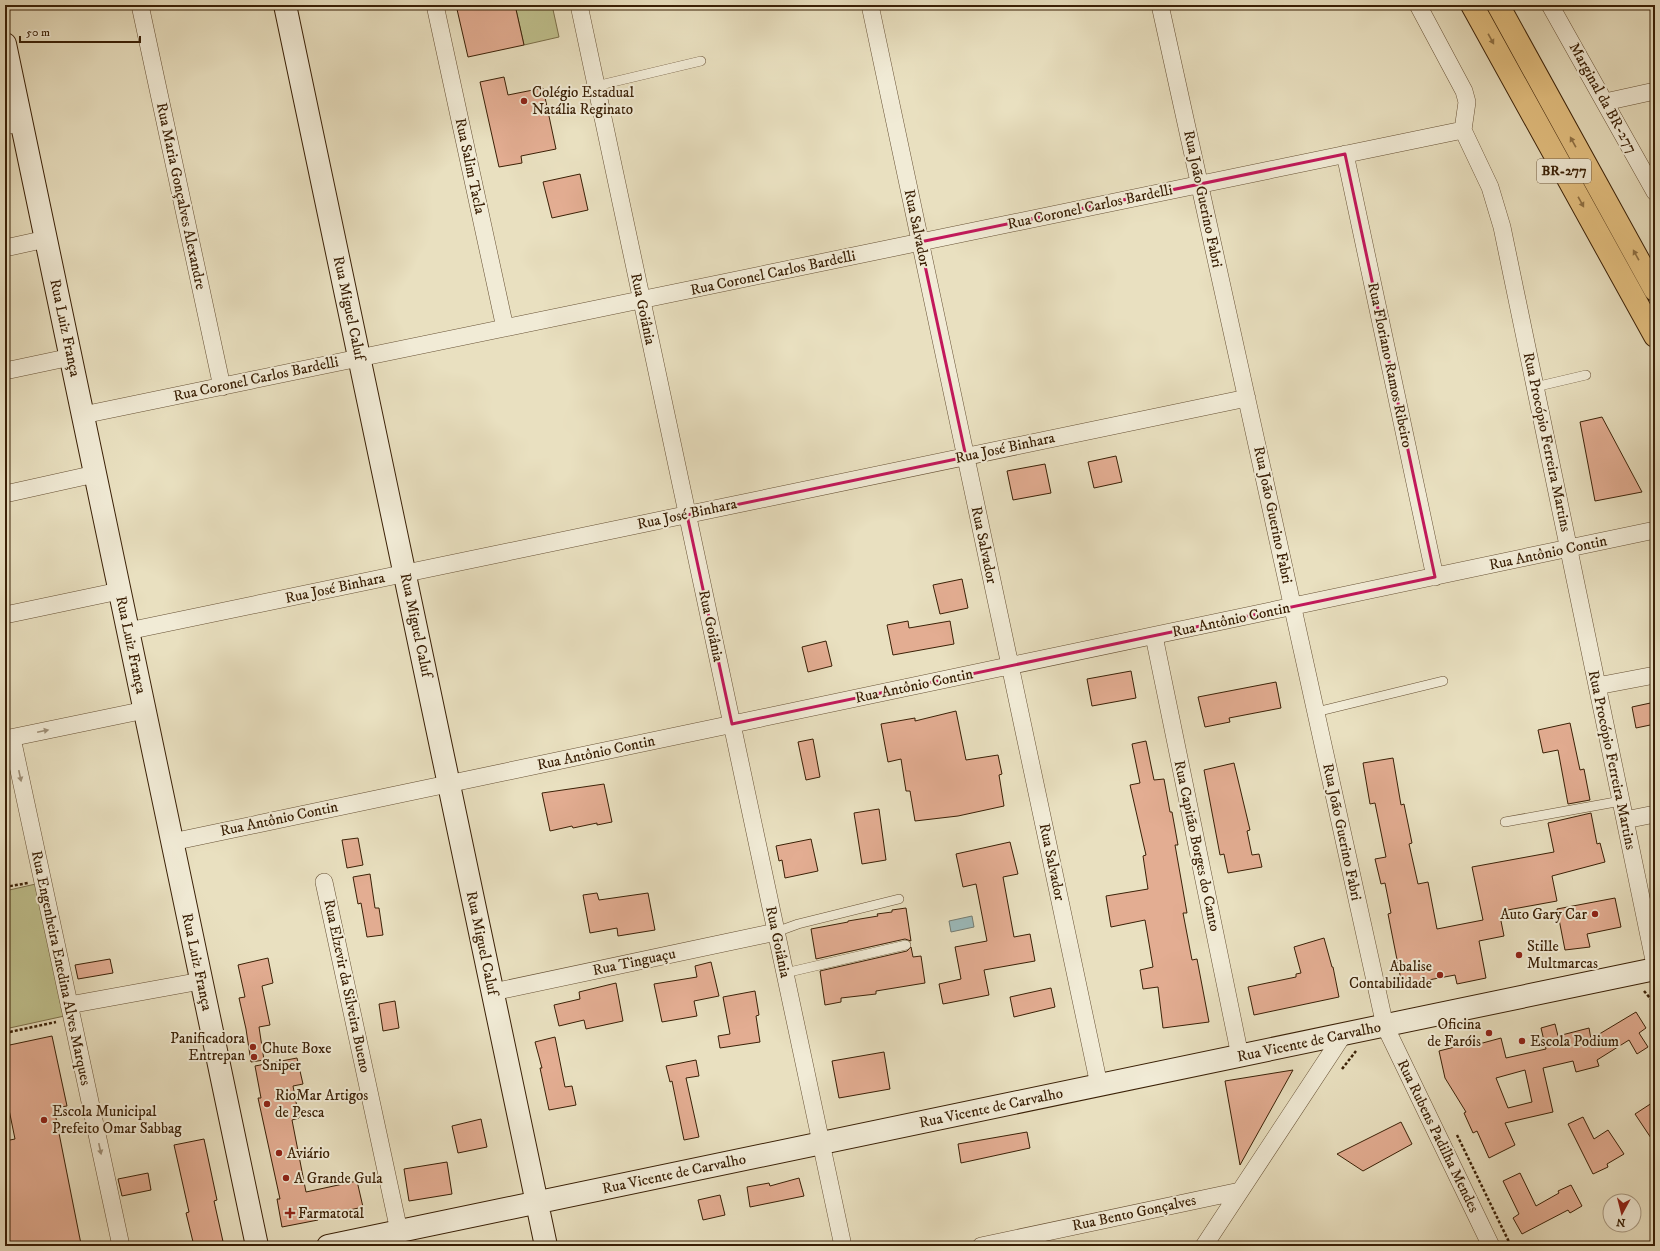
<svg xmlns="http://www.w3.org/2000/svg" width="1660" height="1251" viewBox="0 0 1660 1251" font-family="'IM FELL DW Pica',serif">
<style>
.green{fill:#bfc08d;stroke:#7c704a}
.water{fill:#9cbbbc;stroke:#757d73}
.building{fill:#e3ad92;stroke:#3a2006;fill-rule:evenodd}
.lines{fill:none;stroke-linecap:round;stroke-linejoin:round}
.lane-casing{stroke:#665034;stroke-width:10}
.street-casing{stroke:#665034;stroke-width:18}
.secondary-casing{stroke:#3a2006;stroke-width:24}
.highway-casing{stroke:#3a2006;stroke-width:24}
.path{stroke:#3a2006;stroke-width:2.5;stroke-dasharray:3 2;stroke-linecap:butt}
.lane{stroke:#f1ebd6;stroke-width:9}
.street{stroke:#f1ebd6;stroke-width:17}
.secondary{stroke:#f1ebd6;stroke-width:22}
.highway{stroke:#e4c080;stroke-width:22}
.oneway{fill:#8f7043}
.oneway2{fill:#9f9078}
.marked{fill:none;stroke:#c2185b;stroke-width:3;stroke-linejoin:round}
.poi-dot{fill:#8f2418;stroke:#f1ebd6;stroke-width:1.5}
.labels{text-anchor:middle;dominant-baseline:central;stroke-width:4;stroke-linejoin:round;paint-order:stroke}
.shield{fill:#f1ebd6;stroke:#715d44;stroke-width:1}
.shield-label{font-size:14px;font-weight:bold;fill:#3a2006}
.poi-label{font-size:15px;fill:#3a2006;stroke:#f1ebd6;text-anchor:start}
.street-label{font-size:15px;fill:#3a2006;stroke:#f1ebd6}
</style>
<rect width="100%" height="100%" fill="#e9e0c0"/>
<filter id="stains"><feTurbulence type="fractalNoise" baseFrequency=".005" numOctaves="4"/><feColorMatrix values="0 0 0 0 .2 0 0 0 0 .09 0 0 0 0 .02 0 0 0 .5 -.17"/></filter>
<radialGradient id="worn" r=".72"><stop offset=".6" stop-color="#630" stop-opacity="0"/><stop offset="1" stop-color="#630" stop-opacity=".3"/></radialGradient>
<path class="green" d="M 515,5 L 552,5 L 559,37 L 524,45 Z
M 40,883 L 69,1015 L 5,1029 L 5,891 Z"/>
<path class="water" d="M 972,916 L 974,927 L 951,932 L 949,921 Z"/>
<path class="building" d="M 456,5 L 515,5 L 524,45 L 468,57 Z
M 504,77 L 508,95 L 543,88 L 556,149 L 521,156 L 522,163 L 499,167 L 480,82 Z
M 580,174 L 588,210 L 552,218 L 543,182 Z
M 1602,417 L 1642,492 L 1595,501 L 1580,422 Z
M 1116,456 L 1122,482 L 1094,488 L 1088,462 Z
M 1045,464 L 1051,493 L 1013,500 L 1007,471 Z
M 962,579 L 968,608 L 940,614 L 933,585 Z
M 908,621 L 909,628 L 950,621 L 954,644 L 893,655 L 887,625 Z
M 826,641 L 832,666 L 808,672 L 802,647 Z
M 1131,671 L 1136,698 L 1092,706 L 1087,679 Z
M 1276,682 L 1281,708 L 1229,718 L 1230,722 L 1205,727 L 1198,697 Z
M 1655,702 L 1655,724 L 1636,728 L 1632,707 Z
M 956,711 L 966,760 L 998,755 L 1002,774 L 999,775 L 1004,806 L 958,816 L 915,821 L 910,791 L 906,791 L 901,759 L 888,762 L 881,724 L 915,718 L 915,721 Z
M 1570,723 L 1580,770 L 1584,769 L 1590,800 L 1568,804 L 1558,750 L 1543,753 L 1538,730 Z
M 813,739 L 820,777 L 806,780 L 798,742 Z
M 1146,741 L 1154,780 L 1164,779 L 1170,812 L 1172,812 L 1178,845 L 1175,845 L 1187,913 L 1183,913 L 1192,960 L 1197,959 L 1209,1022 L 1163,1028 L 1158,987 L 1143,989 L 1140,970 L 1153,967 L 1145,920 L 1111,927 L 1106,896 L 1148,889 L 1143,856 L 1146,855 L 1130,785 L 1140,783 L 1132,744 Z
M 1393,758 L 1401,805 L 1404,804 L 1412,843 L 1409,844 L 1418,884 L 1428,882 L 1437,929 L 1483,920 L 1472,867 L 1554,852 L 1548,823 L 1591,813 L 1597,844 L 1600,843 L 1605,862 L 1552,876 L 1557,901 L 1502,911 L 1503,916 L 1500,916 L 1504,936 L 1479,941 L 1486,978 L 1457,984 L 1455,975 L 1402,985 L 1388,914 L 1391,913 L 1385,883 L 1381,884 L 1375,859 L 1386,857 L 1375,803 L 1370,804 L 1363,763 Z
M 1234,763 L 1250,830 L 1247,831 L 1252,855 L 1259,854 L 1262,867 L 1228,873 L 1224,854 L 1220,855 L 1204,770 Z
M 604,784 L 612,822 L 597,825 L 597,823 L 573,828 L 572,826 L 550,831 L 542,793 Z
M 879,809 L 886,860 L 862,864 L 854,813 Z
M 358,838 L 363,865 L 347,868 L 342,840 Z
M 811,839 L 818,871 L 785,878 L 782,860 L 779,861 L 776,846 Z
M 1010,842 L 1018,874 L 1003,877 L 1014,937 L 1030,934 L 1035,961 L 984,970 L 989,995 L 943,1004 L 939,984 L 961,979 L 955,947 L 987,941 L 976,884 L 963,887 L 956,854 Z
M 370,874 L 375,908 L 379,908 L 383,935 L 367,937 L 361,903 L 358,904 L 353,877 Z
M 597,893 L 599,900 L 648,893 L 655,930 L 618,936 L 617,928 L 590,933 L 583,895 Z
M 1615,898 L 1621,927 L 1587,934 L 1590,947 L 1565,950 L 1557,909 Z
M 906,908 L 911,941 L 905,939 L 816,959 L 811,929 L 848,922 L 848,921 L 878,916 L 877,914 L 892,912 L 892,910 Z
M 1324,938 L 1332,967 L 1333,967 L 1339,997 L 1254,1015 L 1248,987 L 1296,977 L 1296,974 L 1301,973 L 1294,947 Z
M 911,947 L 913,957 L 921,956 L 925,983 L 876,991 L 876,994 L 841,998 L 841,1002 L 825,1005 L 820,971 L 907,951 Z
M 268,958 L 273,983 L 262,986 L 270,1025 L 259,1027 L 264,1060 L 251,1062 L 246,1029 L 239,998 L 245,997 L 238,965 Z
M 110,959 L 113,973 L 78,979 L 75,965 Z
M 711,962 L 719,996 L 694,1001 L 697,1016 L 662,1022 L 654,984 L 697,977 L 695,966 Z
M 616,983 L 623,1021 L 586,1029 L 584,1020 L 559,1026 L 554,1005 L 580,999 L 579,992 Z
M 1051,988 L 1055,1007 L 1014,1017 L 1010,997 Z
M 755,991 L 759,1015 L 756,1016 L 760,1042 L 720,1048 L 718,1036 L 730,1034 L 723,997 Z
M 395,1001 L 399,1028 L 383,1031 L 379,1004 Z
M 1636,1012 L 1646,1028 L 1639,1033 L 1648,1047 L 1637,1054 L 1629,1040 L 1597,1060 L 1599,1066 L 1576,1072 L 1573,1061 L 1543,1068 L 1553,1112 L 1505,1123 L 1515,1145 L 1489,1158 L 1477,1131 L 1473,1133 L 1464,1113 L 1466,1112 L 1445,1078 L 1439,1051 L 1478,1041 L 1479,1044 L 1501,1038 L 1506,1058 L 1546,1049 L 1541,1028 L 1555,1024 L 1558,1036 L 1589,1028 L 1591,1039 ZM 1525,1070 L 1532,1102 L 1508,1108 L 1496,1078 Z
M 52,1036 L 67,1106 L 54,1108 L 81,1244 L 76,1246 L 5,1246 L 5,1141 L 15,1139 L 5,1090 L 5,1046 Z
M 555,1037 L 565,1087 L 572,1086 L 576,1105 L 549,1110 L 540,1068 L 542,1068 L 535,1042 Z
M 884,1052 L 890,1089 L 839,1098 L 832,1061 Z
M 297,1058 L 303,1084 L 293,1086 L 299,1118 L 292,1120 L 306,1192 L 357,1181 L 363,1207 L 318,1217 L 318,1220 L 282,1227 L 277,1199 L 280,1199 L 258,1098 L 261,1098 L 255,1066 Z
M 696,1060 L 699,1076 L 686,1078 L 699,1137 L 684,1140 L 672,1081 L 670,1082 L 666,1066 Z
M 1293,1070 L 1240,1165 L 1225,1081 Z
M 1655,1101 L 1655,1144 L 1635,1114 Z
M 1583,1117 L 1594,1139 L 1608,1130 L 1624,1154 L 1607,1164 L 1608,1167 L 1593,1174 L 1568,1124 Z
M 481,1119 L 487,1147 L 458,1153 L 452,1126 Z
M 1401,1122 L 1412,1144 L 1363,1171 L 1337,1154 Z
M 1027,1132 L 1030,1148 L 961,1163 L 958,1144 Z
M 204,1139 L 217,1200 L 214,1201 L 224,1246 L 194,1246 L 186,1213 L 189,1212 L 174,1145 Z
M 447,1162 L 452,1194 L 409,1201 L 404,1169 Z
M 148,1173 L 151,1190 L 122,1196 L 118,1179 Z
M 1520,1173 L 1536,1206 L 1559,1193 L 1558,1191 L 1571,1185 L 1582,1206 L 1570,1213 L 1568,1210 L 1522,1234 L 1513,1218 L 1519,1214 L 1503,1181 Z
M 799,1178 L 804,1196 L 750,1207 L 747,1187 L 769,1183 L 770,1186 Z
M 720,1195 L 725,1215 L 703,1220 L 698,1200 Z"/>
<g class="lines">
<g class="lane-casing">
<path id="lane" d="M 596,86 L 701,61
M 1535,387 L 1586,375
M 1316,712 L 1443,681
M 1505,822 L 1621,801
M 776,932 L 798,924 L 899,899
M 785,973 L 906,945"/>
</g>
<g class="street-casing">
<path id="street" d="M 140,5 L 222,387
M 435,5 L 505,328
M 579,5 L 843,1246
M 870,5 L 1099,1085
M 1160,5 L 1385,1026 L 1491,1246
M 1418,5 L 1464,91 L 1467,102 L 1463,130 L 1490,187 L 1502,227 L 1655,965
M 1550,5 L 1655,192
M 1605,102 L 1655,91
M 5,126 L 22,123
M 1345,154 L 1435,577
M 5,248 L 46,239
M 5,371 L 71,357
M 83,415 L 1463,130
M 5,494 L 95,474
M 5,615 L 119,591
M 128,631 L 1247,398
M 1154,636 L 1240,1056
M 1597,686 L 1655,675
M 12,738 L 121,1246
M 5,739 L 145,710
M 1625,820 L 1655,814
M 172,842 L 1655,530
M 324,882 L 399,1231
M 493,992 L 776,932
M 69,1005 L 201,981
M 981,1246 L 1240,1191
M 1204,1246 L 1343,1035"/>
</g>
<g class="secondary-casing">
<path id="secondary" d="M 285,5 L 546,1246
M 5,44 L 257,1246
M 328,1246 L 1655,969"/>
</g>
<g class="highway-casing">
<path id="highway" d="M 1472,5 L 1655,336
M 1498,5 L 1655,290"/>
</g>
<path class="path" d="M 5,887 L 28,883
M 1644,991 L 1655,1004
M 5,1033 L 56,1022
M 1342,1069 L 1356,1051
M 1457,1135 L 1511,1246"/>
<use href="#lane" class="lane"/>
<use href="#street" class="street"/>
<use href="#secondary" class="secondary"/>
<use href="#highway" class="highway"/>
</g>
<defs><path id="oneway-solid" d="M-6-.8H1V-3.2L6.5 0L1 3.2V.8H-6Z"/></defs>
<g class="oneway">
<use href="#oneway-solid" transform="translate(1491 39) rotate(61)"/>
<use href="#oneway-solid" transform="translate(1573 142) rotate(-119)"/>
<use href="#oneway-solid" transform="translate(1581 202) rotate(61)"/>
<use href="#oneway-solid" transform="translate(1636 255) rotate(-119)"/>
</g>
<g class="oneway2">
<use href="#oneway-solid" transform="translate(43 731) rotate(-12)"/>
<use href="#oneway-solid" transform="translate(20 776) rotate(78)"/>
<use href="#oneway-solid" transform="translate(100 1149) rotate(78)"/>
</g>
<path class="marked" d="M 1345,154 L 1435,577 L 732,724 L 687,515 L 966,457 L 920,242 Z"/>
<g class="poi-dot">
<circle cx="524" cy="101" r="4"/>
<circle cx="1595" cy="914" r="4"/>
<circle cx="1519" cy="955" r="4"/>
<circle cx="1440" cy="975" r="4"/>
<circle cx="1489" cy="1033" r="4"/>
<circle cx="1522" cy="1041" r="4"/>
<circle cx="253" cy="1047" r="4"/>
<circle cx="254" cy="1057" r="4"/>
<circle cx="267" cy="1104" r="4"/>
<circle cx="44" cy="1120" r="4"/>
<circle cx="279" cy="1153" r="4"/>
<circle cx="286" cy="1178" r="4"/>
<path d="M288 1207h4v4h4v4h-4v4h-4v-4h-4v-4h4z"/>
</g>
<g class="labels">
<rect class="shield" x="1537" y="159" width="54" height="24" rx="3"/>
<g class="shield-label">
<text x="1564" y="171">BR-277</text>
</g>
<g class="poi-label">
<text x="532" y="92">Colégio Estadual<tspan x="532" dy="17">Natália Reginato</tspan></text>
<text x="1587" y="914" text-anchor="end">Auto Gary Car</text>
<text x="1527" y="946">Stille<tspan x="1527" dy="17">Multmarcas</tspan></text>
<text x="1432" y="966" text-anchor="end">Abalise<tspan x="1432" dy="17">Contabilidade</tspan></text>
<text x="1481" y="1024" text-anchor="end">Oficina<tspan x="1481" dy="17">de Faróis</tspan></text>
<text x="245" y="1038" text-anchor="end">Panificadora<tspan x="245" dy="17">Entrepan</tspan></text>
<text x="1530" y="1041">Escola Podium</text>
<text x="262" y="1048">Chute Boxe<tspan x="262" dy="17">Sniper</tspan></text>
<text x="275" y="1095">RioMar Artigos<tspan x="275" dy="17">de Pesca</tspan></text>
<text x="52" y="1111">Escola Municipal<tspan x="52" dy="17">Prefeito Omar Sabbag</tspan></text>
<text x="287" y="1153">Aviário</text>
<text x="294" y="1178">A Grande Gula</text>
<text x="298" y="1213">Farmatotal</text>
</g>
<g class="street-label">
<text transform="translate(1603 98) rotate(61)">Marginal da BR-277</text>
<text transform="translate(470 166) rotate(78)">Rua Salim Tacla</text>
<text transform="translate(181 196) rotate(78)">Rua Maria Gonçalves Alexandre</text>
<text transform="translate(1203 199) rotate(78)">Rua João Guerino Fabri</text>
<text transform="translate(1090 207) rotate(-12)">Rua Coronel Carlos Bardelli</text>
<text transform="translate(917 228) rotate(78)">Rua Salvador</text>
<text transform="translate(773 273) rotate(-12)">Rua Coronel Carlos Bardelli</text>
<text transform="translate(349 308) rotate(78)">Rua Miguel Caluf</text>
<text transform="translate(643 309) rotate(78)">Rua Goiânia</text>
<text transform="translate(65 328) rotate(78)">Rua Luiz França</text>
<text transform="translate(1390 365) rotate(78)">Rua Floriano Ramos Ribeiro</text>
<text transform="translate(256 379) rotate(-12)">Rua Coronel Carlos Bardelli</text>
<text transform="translate(1547 442) rotate(78)">Rua Procópio Ferreira Martins</text>
<text transform="translate(1005 448) rotate(-12)">Rua José Binhara</text>
<text transform="translate(687 514) rotate(-12)">Rua José Binhara</text>
<text transform="translate(1273 515) rotate(78)">Rua João Guerino Fabri</text>
<text transform="translate(984 545) rotate(78)">Rua Salvador</text>
<text transform="translate(1548 553) rotate(-12)">Rua Antônio Contin</text>
<text transform="translate(335 588) rotate(-12)">Rua José Binhara</text>
<text transform="translate(1231 620) rotate(-12)">Rua Antônio Contin</text>
<text transform="translate(416 625) rotate(78)">Rua Miguel Caluf</text>
<text transform="translate(711 626) rotate(78)">Rua Goiânia</text>
<text transform="translate(131 645) rotate(78)">Rua Luiz França</text>
<text transform="translate(914 686) rotate(-12)">Rua Antônio Contin</text>
<text transform="translate(596 753) rotate(-12)">Rua Antônio Contin</text>
<text transform="translate(1612 760) rotate(78)">Rua Procópio Ferreira Martins</text>
<text transform="translate(279 819) rotate(-12)">Rua Antônio Contin</text>
<text transform="translate(1342 832) rotate(78)">Rua João Guerino Fabri</text>
<text transform="translate(1197 846) rotate(78)">Rua Capitão Borges do Canto</text>
<text transform="translate(1052 862) rotate(78)">Rua Salvador</text>
<text transform="translate(778 942) rotate(78)">Rua Goiânia</text>
<text transform="translate(482 943) rotate(78)">Rua Miguel Caluf</text>
<text transform="translate(197 962) rotate(78)">Rua Luiz França</text>
<text transform="translate(634 962) rotate(-12)">Rua Tinguaçu</text>
<text transform="translate(61 968) rotate(78)">Rua Engenheira Enedina Alves Marques</text>
<text transform="translate(347 986) rotate(78)">Rua Elzevir da Silveira Bueno</text>
<text transform="translate(1309 1042) rotate(-12)">Rua Vicente de Carvalho</text>
<text transform="translate(991 1108) rotate(-12)">Rua Vicente de Carvalho</text>
<text transform="translate(1438 1136) rotate(64)">Rua Rubens Padilha Mendes</text>
<text transform="translate(674 1174) rotate(-12)">Rua Vicente de Carvalho</text>
<text transform="translate(1134 1213) rotate(-12)">Rua Bento Gonçalves</text>
</g>
</g>
<rect width="1660" height="1251" fill="none" stroke="#e9e0c0" stroke-width="20"/>
<rect x="6" y="6" width="1648" height="1239" fill="none" stroke="#3a2006" stroke-width="2"/>
<rect x="10" y="10" width="1640" height="1231" fill="none" stroke="#3a2006"/>
<g transform="translate(1622 1213) rotate(187)"><circle r="19" fill="#f1ebd6" stroke="#a89a83"/>
<path d="M0-3L7 15L0 10L-7 15Z" fill="#8f2418"/>
<text y="-6" font-size="11" font-weight="bold" text-anchor="middle" fill="#3a2006">N</text>
</g>
<path d="M20 36v6h120v-6" fill="none" stroke="#3a2006" stroke-width="2"/>
<text x="26" y="36" font-size="12" fill="#3a2006" stroke="#f1ebd6" stroke-width="3" paint-order="stroke">50 m</text>
<rect width="100%" height="100%" filter="url(#stains)"/>
<rect width="100%" height="100%" fill="url(#worn)"/>
</svg>
